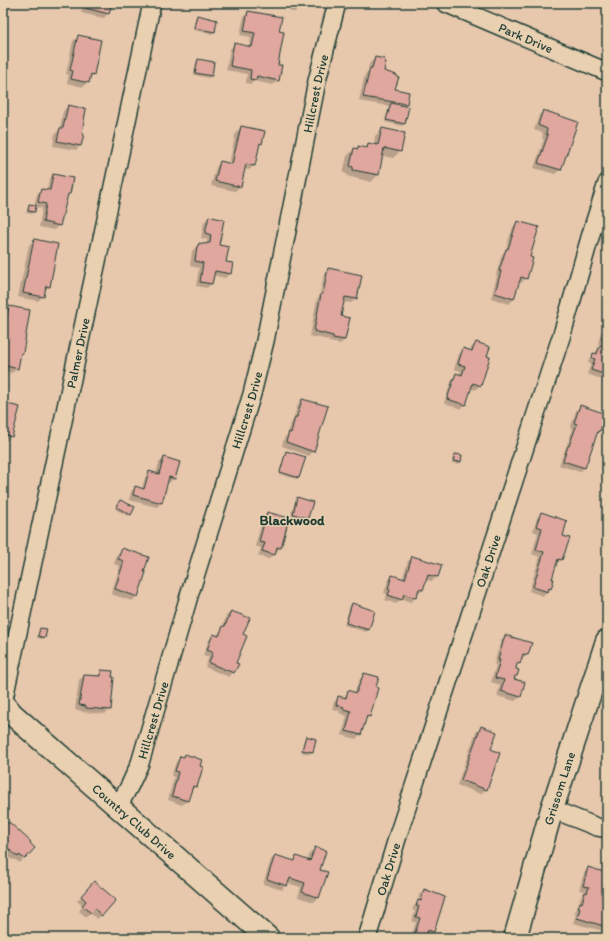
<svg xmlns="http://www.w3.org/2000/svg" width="610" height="941" viewBox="0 0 610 941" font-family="Itim,sans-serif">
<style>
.shadow{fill:#0003}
.building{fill:#e0a79e;stroke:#1f3d34}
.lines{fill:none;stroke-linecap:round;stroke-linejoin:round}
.street-casing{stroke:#1f3d34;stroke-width:20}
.secondary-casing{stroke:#1f3d34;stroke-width:25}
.street{stroke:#e9d0b1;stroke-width:17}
.secondary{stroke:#e9d0b1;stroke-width:22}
.labels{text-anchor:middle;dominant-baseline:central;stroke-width:3;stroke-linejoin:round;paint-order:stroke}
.street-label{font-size:13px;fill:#1f3d34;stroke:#e9d0b1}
.neighbourhood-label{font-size:14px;font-weight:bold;fill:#1f3d34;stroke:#e9d0b1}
</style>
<rect width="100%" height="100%" fill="#e7c8ad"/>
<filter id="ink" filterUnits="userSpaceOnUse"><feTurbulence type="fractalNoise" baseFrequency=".025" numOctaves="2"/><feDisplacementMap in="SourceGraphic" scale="8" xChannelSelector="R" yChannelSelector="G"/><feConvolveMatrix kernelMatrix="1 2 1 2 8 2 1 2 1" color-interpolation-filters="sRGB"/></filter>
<g filter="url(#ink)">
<path class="shadow" d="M 83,3 L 111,3 L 108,13 L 104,18 L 81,13 Z
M 293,6 L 298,7 L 297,10 L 295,12 L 290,12 L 290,8 Z
M 249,12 L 278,32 L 278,80 L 273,85 L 254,81 L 251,84 L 246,83 L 247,74 L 226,70 L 230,49 L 234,44 L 249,47 L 251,37 L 240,35 L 244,16 Z
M 198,16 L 216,20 L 214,32 L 212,34 L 193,30 L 195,18 Z
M 78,37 L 93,74 L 83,87 L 67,83 L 69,75 L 66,74 L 73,41 Z
M 375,58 L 394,90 L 406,104 L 403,107 L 408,108 L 404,124 L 402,126 L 385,122 L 389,106 L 359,101 L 365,74 L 368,71 L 369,64 Z
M 198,60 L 211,76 L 209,78 L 194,75 L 196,62 Z
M 68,106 L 80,134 L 80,146 L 76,150 L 53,146 L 55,134 L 60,129 L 63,111 Z
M 543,111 L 566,153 L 560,170 L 555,174 L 534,168 L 544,139 L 542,139 L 543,133 L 534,130 L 539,115 Z
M 241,127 L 261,143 L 258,147 L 254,166 L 249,170 L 244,169 L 240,186 L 235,191 L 211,186 L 216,167 L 220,162 L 229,164 L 236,132 Z
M 382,129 L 400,151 L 393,158 L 382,156 L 378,175 L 371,182 L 347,176 L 347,174 L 343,173 L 347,156 L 354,149 L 356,150 L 358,147 L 364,149 L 369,144 L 374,145 L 375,136 Z
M 53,175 L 69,194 L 66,197 L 59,225 L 54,230 L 39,227 L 42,208 L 35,207 L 34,212 L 32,214 L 26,213 L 28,207 L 30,205 L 34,206 L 37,194 L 41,190 L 47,190 L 49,180 Z
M 209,217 L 224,262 L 230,273 L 225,278 L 213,275 L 211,284 L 207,288 L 196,286 L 199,268 L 190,266 L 192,251 L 199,244 L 206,245 L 207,239 L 201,238 L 204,222 Z
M 517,222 L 529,257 L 526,278 L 521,283 L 519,282 L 514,299 L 509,304 L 491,298 L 497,276 L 496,275 L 502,254 L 505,251 L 513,227 Z
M 34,240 L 49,287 L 44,291 L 43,296 L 38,301 L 18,297 L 29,245 Z
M 329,269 L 361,276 L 356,299 L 351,303 L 343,302 L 340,317 L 345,340 L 340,344 L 329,342 L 329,340 L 310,336 L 317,299 L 319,297 L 324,274 Z
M 10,307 L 22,352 L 19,355 L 17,368 L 12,373 L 3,371 L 3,321 L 5,311 Z
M 606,328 L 607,328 L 607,381 L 587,374 L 591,364 L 588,363 L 589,359 L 595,354 L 596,351 L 602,345 L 598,344 L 601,332 Z
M 476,343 L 480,385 L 475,390 L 471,388 L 465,404 L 461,409 L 444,403 L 452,379 L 456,374 L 459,375 L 461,371 L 454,369 L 459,354 L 464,349 L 470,352 L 471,348 Z
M 302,400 L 313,451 L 309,456 L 282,446 L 284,438 L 287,435 L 291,423 L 293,420 L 298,404 Z
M 3,404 L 11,436 L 6,441 L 3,440 Z
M 580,406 L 599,431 L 595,435 L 584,468 L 580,472 L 559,465 L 573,429 L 570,428 L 576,411 Z
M 287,452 L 299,477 L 297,479 L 279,474 L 285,454 Z
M 455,455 L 460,462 L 458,464 L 452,463 L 453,457 Z
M 164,458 L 174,478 L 169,483 L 167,482 L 161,503 L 157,507 L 129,500 L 131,492 L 135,487 L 142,489 L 145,477 L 150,472 L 156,474 L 159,463 Z
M 297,499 L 308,517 L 306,519 L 291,516 L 295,501 Z
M 120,501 L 130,514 L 128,516 L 115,509 Z
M 267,513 L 280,548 L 269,559 L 258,556 L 261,548 L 255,546 L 263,518 Z
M 541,513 L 561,536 L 561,559 L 557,564 L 556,564 L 551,579 L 551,588 L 543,596 L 529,591 L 540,557 L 532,554 L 538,533 L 533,531 L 537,518 Z
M 122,549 L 137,596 L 132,601 L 111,594 L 120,566 L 114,564 L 117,554 Z
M 413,557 L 440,566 L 437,577 L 432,581 L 426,580 L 423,590 L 418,594 L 417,594 L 416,597 L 411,602 L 401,599 L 396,604 L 385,600 L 387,594 L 384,593 L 388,581 L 392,576 L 402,580 L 408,561 Z
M 352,604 L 374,611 L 368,630 L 366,632 L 344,625 L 350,606 Z
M 231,612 L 242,635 L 233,672 L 229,677 L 205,667 L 209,657 L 203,655 L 209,640 L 213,635 L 216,637 L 222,628 L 226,616 Z
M 41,629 L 44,637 L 42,639 L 37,638 L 39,631 Z
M 505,636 L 527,655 L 522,659 L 520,659 L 519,663 L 515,667 L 516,676 L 513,679 L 524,683 L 520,697 L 515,701 L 497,696 L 500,685 L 491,682 L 496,665 L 494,664 L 501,640 Z
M 102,671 L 110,709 L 105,714 L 82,712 L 82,711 L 75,710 L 79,680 L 84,676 L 97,676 Z
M 364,674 L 369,716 L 364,721 L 360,734 L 356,739 L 342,735 L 347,716 L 339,713 L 340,711 L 332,709 L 334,702 L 339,697 L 343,698 L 348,692 L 354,693 L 360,679 Z
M 481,728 L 489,750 L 486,789 L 481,794 L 457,785 L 476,732 Z
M 306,737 L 315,739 L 312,752 L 310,754 L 301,752 L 304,739 Z
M 185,755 L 196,786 L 191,791 L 187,801 L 182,805 L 168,800 L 174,777 L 171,776 L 176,762 L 181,757 L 183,758 Z
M 3,829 L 28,844 L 33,848 L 20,863 L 14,859 L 12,860 L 3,852 Z
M 315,848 L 319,870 L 319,897 L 314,902 L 298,897 L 301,887 L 287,883 L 282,890 L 263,884 L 271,860 L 275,856 L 293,862 L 297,858 L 307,861 L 310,853 Z
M 588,868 L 607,874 L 607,927 L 603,931 L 573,923 L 576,914 L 574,913 L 579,905 L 580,898 L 585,891 L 579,890 L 584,873 Z
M 90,887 L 102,915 L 97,919 L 90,913 L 86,917 L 79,911 L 83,906 L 77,901 Z
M 424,890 L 444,897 L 433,932 L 428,936 L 425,935 L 424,938 L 423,938 L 412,934 L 416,922 L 412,922 L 415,911 L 412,910 L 414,906 L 418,902 L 419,895 Z
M 569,935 L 577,938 L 567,938 Z
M 411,936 L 418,938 L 411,938 Z"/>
<path class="building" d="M 86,3 L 112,3 L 109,14 L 85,8 Z
M 248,11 L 282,17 L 279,31 L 284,32 L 278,65 L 282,65 L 279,81 L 257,76 L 256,80 L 250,79 L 251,70 L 230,66 L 234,43 L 252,47 L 255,33 L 244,31 Z
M 197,15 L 217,20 L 215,32 L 194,28 Z
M 78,35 L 101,40 L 94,75 L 91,74 L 89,83 L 71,79 L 73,71 L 70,70 Z
M 375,57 L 385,59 L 384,61 L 386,62 L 384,71 L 397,75 L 397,77 L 399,77 L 395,89 L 409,92 L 407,104 L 363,97 L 370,68 L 372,68 Z
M 198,59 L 214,62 L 212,76 L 195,73 Z
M 391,103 L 409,107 L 405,124 L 386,120 Z
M 68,105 L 86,109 L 82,133 L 84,134 L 81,146 L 57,141 L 60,128 L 63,128 Z
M 543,110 L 578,122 L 561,170 L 538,163 L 548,135 L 546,134 L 547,129 L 538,125 Z
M 241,126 L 265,131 L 262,144 L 260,143 L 255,166 L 246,164 L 241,187 L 215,181 L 220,161 L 232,164 Z
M 382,128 L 405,133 L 401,152 L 384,148 L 379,175 L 353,170 L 353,167 L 350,166 L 354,148 L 358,149 L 358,146 L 367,148 L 368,143 L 378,145 Z
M 53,174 L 73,178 L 70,194 L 68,194 L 60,226 L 43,222 L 46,204 L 38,202 L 41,189 L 50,190 Z
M 29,204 L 36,205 L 35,212 L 28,211 Z
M 209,216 L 224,220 L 219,245 L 229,247 L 226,262 L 233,263 L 231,274 L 215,271 L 212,284 L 200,282 L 203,263 L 195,261 L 197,246 L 198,246 L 199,243 L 207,244 L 208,243 L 210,243 L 211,235 L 205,233 Z
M 517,221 L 539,227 L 530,257 L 533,258 L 527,279 L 521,277 L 514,299 L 495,293 L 501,271 L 499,271 L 506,249 L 508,249 Z
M 34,239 L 58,244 L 50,287 L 46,286 L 44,297 L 23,293 Z
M 328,268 L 362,275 L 357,299 L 345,297 L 341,316 L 350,318 L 345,340 L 333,338 L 333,336 L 314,331 L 321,294 L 323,294 Z
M 9,306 L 30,310 L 23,353 L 21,353 L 18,369 L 3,365 L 3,335 Z
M 606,327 L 607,327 L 607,341 L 601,339 Z
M 476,342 L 490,347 L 487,356 L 490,357 L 481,386 L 473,383 L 466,405 L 447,399 L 456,373 L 462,375 L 465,366 L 458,364 L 463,348 L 472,351 Z
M 607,342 L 607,375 L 591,370 L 595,359 L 592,358 L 593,353 L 597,354 L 600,345 L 605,347 Z
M 302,399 L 328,406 L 314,452 L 286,442 L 289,432 L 291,433 L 295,417 L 297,417 Z
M 3,403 L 20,407 L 12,437 L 3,434 Z
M 580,405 L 606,414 L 600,431 L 598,431 L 585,468 L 563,461 L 568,446 L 569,446 L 577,424 L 574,423 Z
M 286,451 L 306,457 L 299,478 L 280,472 Z
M 455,454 L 462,455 L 461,462 L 453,461 Z
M 164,457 L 180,462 L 175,479 L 169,477 L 162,503 L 133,495 L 135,486 L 144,489 L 149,471 L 159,474 Z
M 297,497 L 313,502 L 308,518 L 293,514 Z
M 120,500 L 135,507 L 131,515 L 116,507 Z
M 267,512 L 289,518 L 281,548 L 277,547 L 275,555 L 262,551 L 265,543 L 259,542 Z
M 541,512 L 567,521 L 563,536 L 570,538 L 562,560 L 558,559 L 552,579 L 554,579 L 551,589 L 549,588 L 548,592 L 533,587 L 544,552 L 536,550 L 542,528 L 536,526 Z
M 122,548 L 149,557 L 144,572 L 146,572 L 138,597 L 115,589 L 124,561 L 118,559 Z
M 412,556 L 442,565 L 438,577 L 428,575 L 423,590 L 419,589 L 416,598 L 404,594 L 402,600 L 388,595 L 390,590 L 388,589 L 392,575 L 405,579 Z
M 352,603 L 375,611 L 369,630 L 346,623 Z
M 231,611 L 250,618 L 243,634 L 247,636 L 236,663 L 239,664 L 234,673 L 209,663 L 213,652 L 207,650 L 213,634 L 219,636 L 223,626 L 225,626 Z
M 40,628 L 47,629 L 45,638 L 38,636 Z
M 505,635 L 532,643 L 528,655 L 523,654 L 520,664 L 517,663 L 516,669 L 519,670 L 517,676 L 515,676 L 514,679 L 525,682 L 521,697 L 501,691 L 504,680 L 495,678 L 500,660 L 498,660 Z
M 101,670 L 113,671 L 112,677 L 114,677 L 111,710 L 86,708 L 86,706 L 79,705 L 84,675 L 101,676 Z
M 364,673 L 379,677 L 376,687 L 378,688 L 370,717 L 367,716 L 361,735 L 346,731 L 351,711 L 343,709 L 344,707 L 336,705 L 338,696 L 346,698 L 348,690 L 356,693 Z
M 481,726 L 497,732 L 491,749 L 500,753 L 487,790 L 461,780 Z
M 306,736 L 316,739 L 313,752 L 302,750 Z
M 185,754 L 202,760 L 200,766 L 203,767 L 197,787 L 193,786 L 188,801 L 172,796 L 178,772 L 175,771 L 180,756 L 184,757 Z
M 9,822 L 31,842 L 30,843 L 35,848 L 25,859 L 19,855 L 18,857 L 3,844 L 3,828 Z
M 315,847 L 326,851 L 320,870 L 328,872 L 319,898 L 302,892 L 305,883 L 290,878 L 287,886 L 267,879 L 275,855 L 295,861 L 296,856 L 310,861 Z
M 588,867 L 607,873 L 607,927 L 577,918 L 580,909 L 578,908 L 580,902 L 582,903 L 585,892 L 587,893 L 589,887 L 583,886 Z
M 94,881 L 116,900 L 102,916 L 95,909 L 91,913 L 82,906 L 86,901 L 81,896 Z
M 424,889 L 445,897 L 434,932 L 428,930 L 425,938 L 414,936 L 420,918 L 416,917 L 419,906 L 416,906 L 418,900 L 421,901 Z"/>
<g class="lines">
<g class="street-casing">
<g id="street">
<path id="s1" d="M 445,3 L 607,72"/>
<path id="s2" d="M 3,703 L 152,3"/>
<path id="s3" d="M 118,807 L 130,785 L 140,763 L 189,596 L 252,394 L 265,341 L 317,81 L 337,3"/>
<path d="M 552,809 L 597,827 L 607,829"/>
<path id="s4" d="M 367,938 L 399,832 L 563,331 L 593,227 L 607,183"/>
</g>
</g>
<g class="secondary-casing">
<g id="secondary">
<path id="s5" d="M 3,703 L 12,714 L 268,938"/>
<path id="s6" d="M 515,938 L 552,809 L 607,641"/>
</g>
</g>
<use href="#street" class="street"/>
<use href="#secondary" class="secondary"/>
</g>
</g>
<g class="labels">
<g class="street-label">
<text stroke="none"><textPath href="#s1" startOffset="88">Park Drive</textPath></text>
<text stroke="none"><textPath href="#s3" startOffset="742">Hillcrest Drive</textPath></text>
<text stroke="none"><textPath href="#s2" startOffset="358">Palmer Drive</textPath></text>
<text stroke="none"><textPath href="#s3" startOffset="418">Hillcrest Drive</textPath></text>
<text stroke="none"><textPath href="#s4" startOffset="396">Oak Drive</textPath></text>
<text stroke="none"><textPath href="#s3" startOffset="94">Hillcrest Drive</textPath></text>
<text stroke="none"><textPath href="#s6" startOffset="156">Grissom Lane</textPath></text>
<text stroke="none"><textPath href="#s5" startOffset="177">Country Club Drive</textPath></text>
<text stroke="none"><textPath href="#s4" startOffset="72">Oak Drive</textPath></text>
</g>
<g class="neighbourhood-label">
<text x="292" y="520">Blackwood</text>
</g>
</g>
<rect width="610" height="941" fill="none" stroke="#e9d0b1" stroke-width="16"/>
<rect x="8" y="8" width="594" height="925" fill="none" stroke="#1f3d34" stroke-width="1.5" filter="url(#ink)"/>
</svg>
